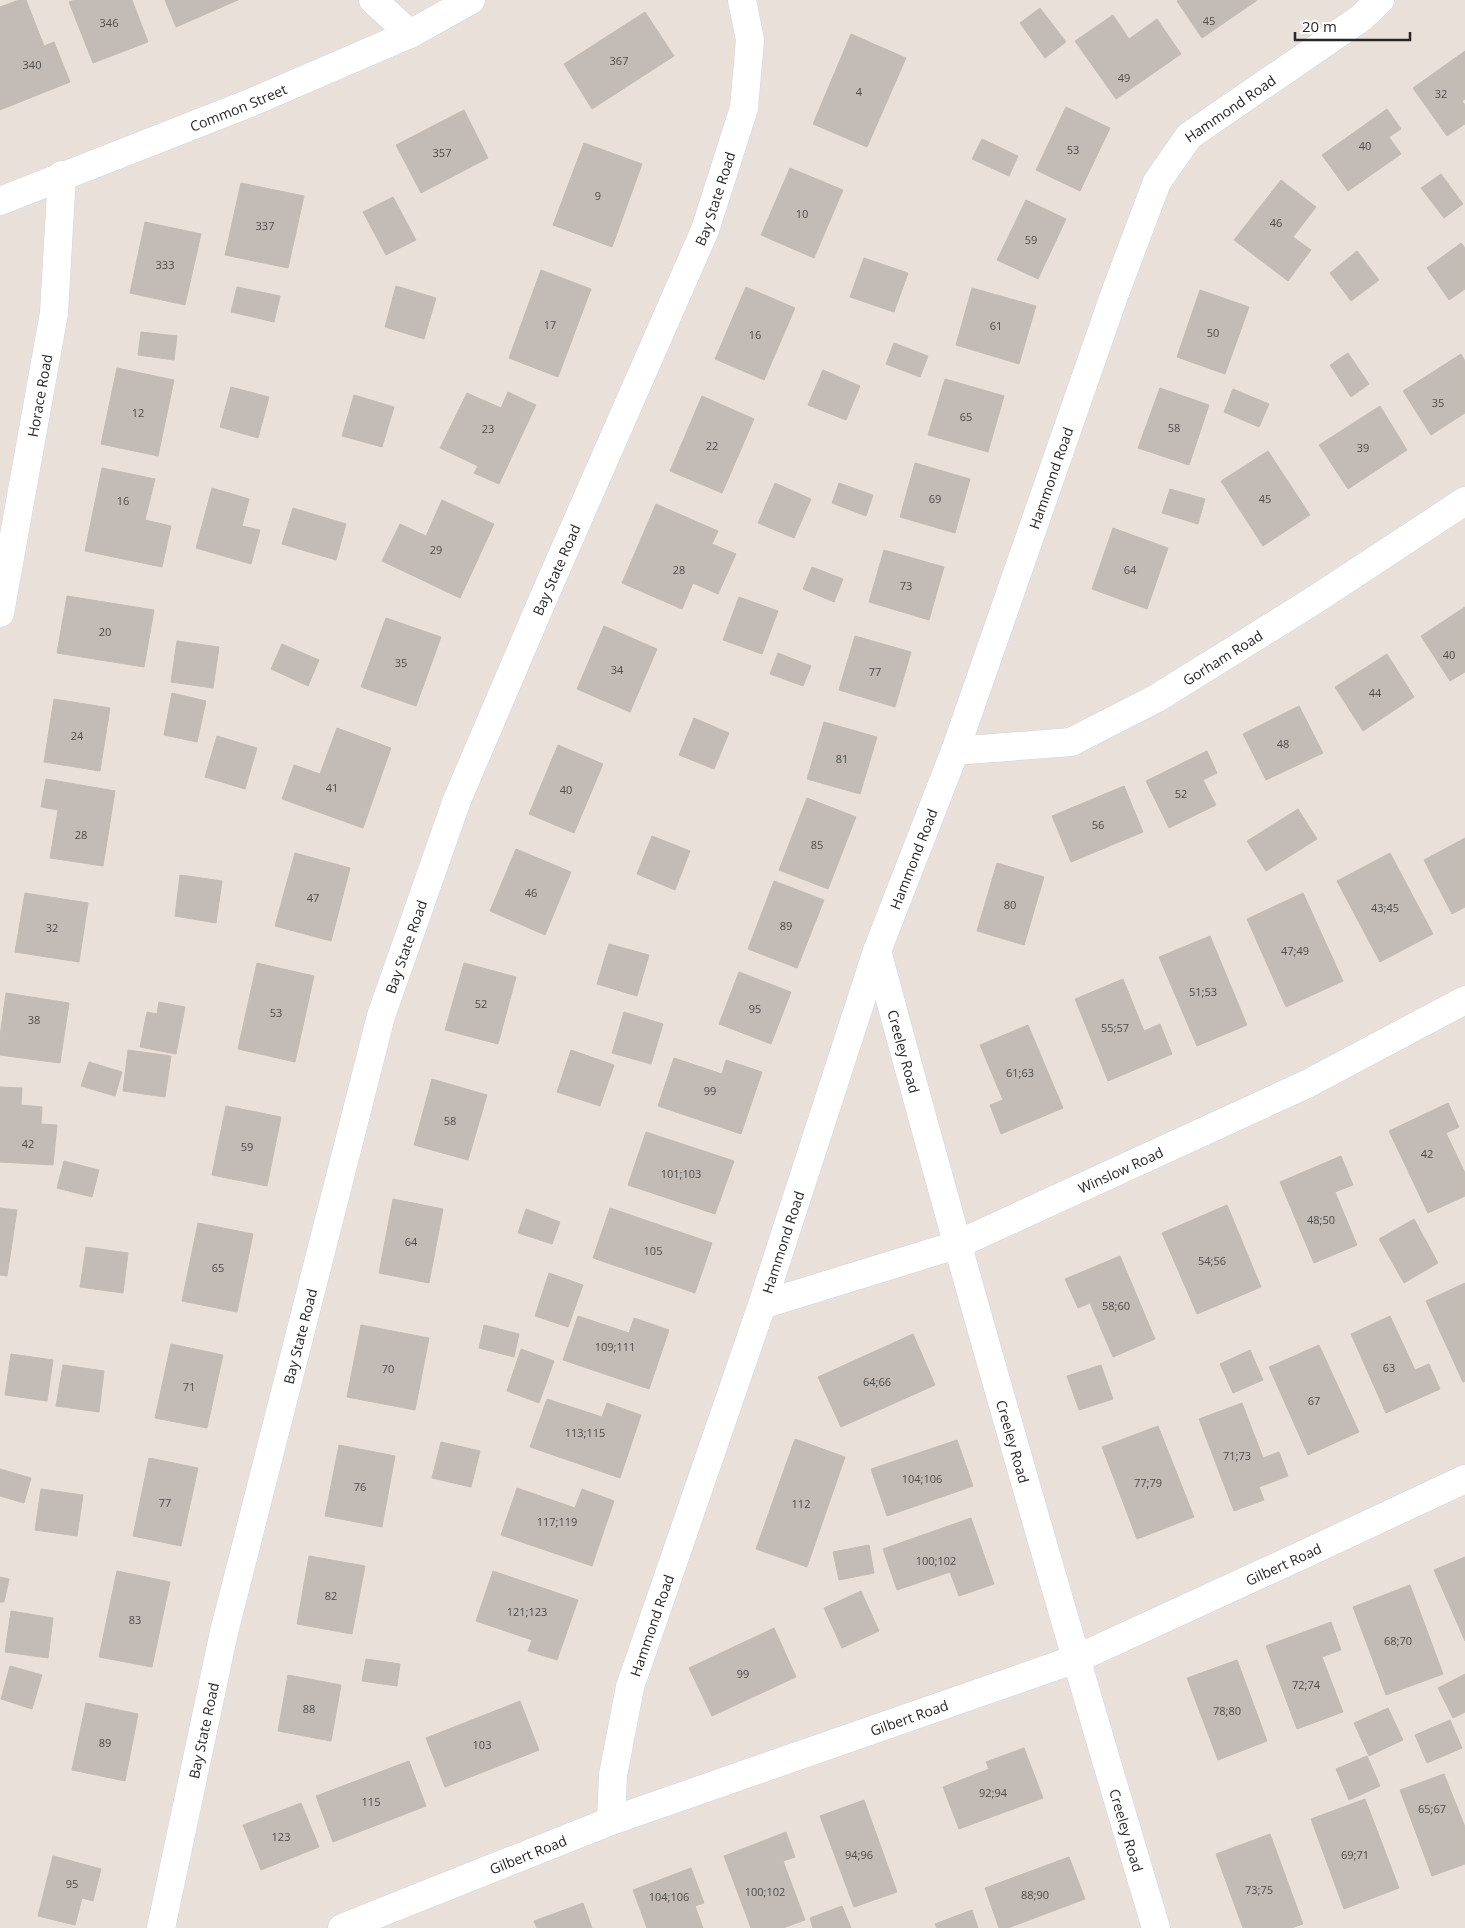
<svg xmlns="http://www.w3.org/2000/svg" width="1465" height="1928" viewBox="0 0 1465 1928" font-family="'Open Sans',sans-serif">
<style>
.building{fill:#c2bbb6;stroke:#c4bdb4}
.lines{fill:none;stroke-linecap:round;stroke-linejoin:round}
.minor-casing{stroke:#cfd4e0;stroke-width:29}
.secondary-casing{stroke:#cfd4e0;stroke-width:29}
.minor{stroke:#fff;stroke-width:28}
.secondary{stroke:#fff;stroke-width:28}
.labels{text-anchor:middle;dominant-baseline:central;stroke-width:5;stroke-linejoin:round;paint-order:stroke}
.number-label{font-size:11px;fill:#4e4c4b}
.street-label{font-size:14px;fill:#272727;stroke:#fff}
</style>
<rect width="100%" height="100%" fill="#e9e1d9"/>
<path class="building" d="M 19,0 L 26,0 L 44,46 L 54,42 L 70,82 L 0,110 L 0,7 Z
M 75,0 L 132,0 L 148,42 L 93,63 L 69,2 Z
M 165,0 L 238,0 L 176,27 Z
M 1179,0 L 1256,0 L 1256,1 L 1202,38 L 1177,1 Z
M 1040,8 L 1066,42 L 1045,58 L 1020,23 Z
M 645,12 L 674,56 L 592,109 L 564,64 Z
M 1113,15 L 1129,39 L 1157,19 L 1181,54 L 1116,99 L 1075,41 Z
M 851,34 L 906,58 L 867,147 L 813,124 Z
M 1465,51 L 1465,99 L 1462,101 L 1465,105 L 1465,124 L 1447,136 L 1413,88 Z
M 1066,107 L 1110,128 L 1080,191 L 1036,170 Z
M 1387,109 L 1401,129 L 1389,137 L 1401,154 L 1348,191 L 1322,155 Z
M 464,110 L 488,158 L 421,193 L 396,145 Z
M 982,139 L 1018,156 L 1009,176 L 972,159 Z
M 584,143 L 642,164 L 612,247 L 553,225 Z
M 790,168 L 843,190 L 814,258 L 761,235 Z
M 1441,174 L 1463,204 L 1444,218 L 1421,188 Z
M 1281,180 L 1316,207 L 1293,237 L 1311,250 L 1288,281 L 1234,240 Z
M 241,183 L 304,196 L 288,268 L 225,255 Z
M 393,197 L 416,240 L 386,255 L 363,212 Z
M 1026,200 L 1066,219 L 1038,279 L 997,260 Z
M 145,222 L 201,234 L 185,305 L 130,293 Z
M 1461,243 L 1465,248 L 1465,289 L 1449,300 L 1427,268 Z
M 1357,251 L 1379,280 L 1351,301 L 1330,273 Z
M 864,258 L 908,273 L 894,312 L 850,297 Z
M 541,270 L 591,289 L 558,377 L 509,358 Z
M 396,286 L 436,298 L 424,339 L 385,327 Z
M 237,287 L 280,296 L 274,322 L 231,312 Z
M 746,287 L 795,308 L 764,380 L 715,359 Z
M 972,288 L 1036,306 L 1019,364 L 956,345 Z
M 1200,290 L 1249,307 L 1225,374 L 1177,357 Z
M 141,332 L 177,336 L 174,360 L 138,355 Z
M 894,343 L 928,356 L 920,377 L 886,364 Z
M 1348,353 L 1369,384 L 1351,397 L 1330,365 Z
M 1461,354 L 1465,361 L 1465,413 L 1431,435 L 1403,391 Z
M 117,368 L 174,380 L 158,456 L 101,444 Z
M 823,370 L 860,386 L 846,420 L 808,405 Z
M 945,379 L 1004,396 L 988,452 L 928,435 Z
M 231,387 L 269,397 L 258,438 L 220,427 Z
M 1160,388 L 1209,405 L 1189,465 L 1138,448 Z
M 1233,389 L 1269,404 L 1259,427 L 1224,412 Z
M 508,392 L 536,405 L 499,484 L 474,473 L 478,466 L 440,448 L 467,393 L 501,408 Z
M 354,395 L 394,407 L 382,447 L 342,436 Z
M 702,396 L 754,419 L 722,493 L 670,471 Z
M 1380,406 L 1407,450 L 1348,489 L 1319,445 Z
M 1268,451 L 1310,515 L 1263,546 L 1221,481 Z
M 915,463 L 970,479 L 955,533 L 900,517 Z
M 102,468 L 155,479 L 145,520 L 171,526 L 162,567 L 85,551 Z
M 775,483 L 811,499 L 794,538 L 758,523 Z
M 839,483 L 873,495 L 866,516 L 832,503 Z
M 212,488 L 249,499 L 242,526 L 260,530 L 251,564 L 196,548 Z
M 1170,489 L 1205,499 L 1198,524 L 1162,513 Z
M 442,500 L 494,524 L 460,598 L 382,561 L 400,524 L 426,536 Z
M 656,504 L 718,531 L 712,544 L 736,554 L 718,594 L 693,583 L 682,609 L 622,583 Z
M 293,508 L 346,524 L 336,560 L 282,544 Z
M 1113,528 L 1168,548 L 1147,609 L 1092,589 Z
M 884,550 L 944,567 L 929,620 L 869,602 Z
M 812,567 L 843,579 L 834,602 L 803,589 Z
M 67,596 L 154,610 L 144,667 L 57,653 Z
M 739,597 L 778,611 L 762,654 L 723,640 Z
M 1465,607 L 1465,672 L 1450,681 L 1421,636 Z
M 386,618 L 441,637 L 416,706 L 361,687 Z
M 604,626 L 657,649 L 630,712 L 577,689 Z
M 855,636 L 911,652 L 895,707 L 839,690 Z
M 177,641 L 219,647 L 213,688 L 171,682 Z
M 282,644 L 319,660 L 308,686 L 271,669 Z
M 778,653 L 811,666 L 803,686 L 770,674 Z
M 1387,654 L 1414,697 L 1363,731 L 1335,687 Z
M 172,693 L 206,701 L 197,742 L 164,735 Z
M 54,699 L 110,708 L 100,771 L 44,762 Z
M 1299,706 L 1323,753 L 1266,780 L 1243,734 Z
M 694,718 L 729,733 L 714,769 L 679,755 Z
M 824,722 L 877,737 L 860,794 L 807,779 Z
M 337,728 L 391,748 L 363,828 L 282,799 L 294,765 L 320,774 Z
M 217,736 L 257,748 L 245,789 L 205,777 Z
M 558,745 L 603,764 L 574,833 L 529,814 Z
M 1207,751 L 1217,773 L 1203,780 L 1216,805 L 1169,828 L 1146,781 Z
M 46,779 L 115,791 L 103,866 L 50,858 L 58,810 L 41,807 Z
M 1124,786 L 1143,832 L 1071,862 L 1052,816 Z
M 807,798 L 856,817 L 828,889 L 779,870 Z
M 1298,809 L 1317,839 L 1266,871 L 1247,841 Z
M 652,836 L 690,851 L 675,890 L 637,874 Z
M 1465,838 L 1465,907 L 1452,914 L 1424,860 Z
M 516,849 L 571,872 L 545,935 L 490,911 Z
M 295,853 L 350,868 L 331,941 L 275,926 Z
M 1390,853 L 1433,934 L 1380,962 L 1337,881 Z
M 997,863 L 1044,877 L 1024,945 L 977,931 Z
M 180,875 L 222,881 L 216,923 L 175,916 Z
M 774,881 L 824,900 L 797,968 L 748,949 Z
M 25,893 L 88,903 L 79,962 L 15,952 Z
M 1303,893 L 1343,981 L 1286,1007 L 1247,919 Z
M 1210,936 L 1247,1025 L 1197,1046 L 1159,957 Z
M 609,944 L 649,955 L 637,996 L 597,984 Z
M 257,963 L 314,976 L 295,1062 L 238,1049 Z
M 464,963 L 516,977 L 498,1044 L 445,1030 Z
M 739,972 L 791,992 L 771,1044 L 719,1024 Z
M 1123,979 L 1144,1031 L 1160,1024 L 1172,1054 L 1108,1081 L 1075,999 Z
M 6,993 L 69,1003 L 60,1063 L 0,1055 L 0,1036 Z
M 159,1002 L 185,1007 L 176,1054 L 140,1047 L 147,1012 L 157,1014 Z
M 624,1012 L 663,1024 L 651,1064 L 612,1053 Z
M 1028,1025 L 1063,1108 L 1001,1134 L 990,1105 L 1003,1100 L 980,1045 Z
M 128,1050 L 171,1056 L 165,1097 L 123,1091 Z
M 571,1050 L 614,1065 L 600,1106 L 557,1092 Z
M 674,1058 L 722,1074 L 726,1060 L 762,1072 L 741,1134 L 658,1106 Z
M 89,1062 L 122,1072 L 115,1096 L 81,1086 Z
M 432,1079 L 487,1095 L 468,1160 L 414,1145 Z
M 0,1087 L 22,1088 L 21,1105 L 42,1107 L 41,1124 L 57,1125 L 53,1165 L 0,1162 Z
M 1448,1103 L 1459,1127 L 1446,1133 L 1465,1173 L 1465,1196 L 1428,1213 L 1389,1131 Z
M 226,1106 L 281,1117 L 267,1186 L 212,1175 Z
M 646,1132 L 734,1161 L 715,1214 L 628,1185 Z
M 1341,1156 L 1353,1185 L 1335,1192 L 1357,1245 L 1314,1263 L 1280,1182 Z
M 64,1161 L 99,1170 L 92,1197 L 57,1188 Z
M 393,1199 L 443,1209 L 429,1283 L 379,1273 Z
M 1227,1205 L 1261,1287 L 1197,1314 L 1162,1233 Z
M 0,1208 L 17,1210 L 7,1276 L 0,1275 Z
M 610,1208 L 712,1243 L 695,1293 L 593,1258 Z
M 526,1209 L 560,1222 L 552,1244 L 518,1233 Z
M 1414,1219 L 1438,1263 L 1404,1283 L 1379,1239 Z
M 198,1223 L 253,1234 L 237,1312 L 182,1301 Z
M 86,1247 L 128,1253 L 123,1293 L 80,1287 Z
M 1120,1256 L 1155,1339 L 1113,1357 L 1090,1303 L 1078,1308 L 1065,1279 Z
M 549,1273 L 583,1285 L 568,1327 L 535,1316 Z
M 1465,1283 L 1465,1381 L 1463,1382 L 1426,1301 Z
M 578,1316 L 629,1333 L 634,1318 L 669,1330 L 649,1389 L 563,1360 Z
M 1390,1316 L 1415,1370 L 1429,1364 L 1440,1389 L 1386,1413 L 1351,1334 Z
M 361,1325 L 429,1338 L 415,1410 L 347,1397 Z
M 484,1325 L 519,1334 L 514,1357 L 479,1348 Z
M 913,1334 L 935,1385 L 841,1427 L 818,1377 Z
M 171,1344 L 223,1355 L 207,1428 L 155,1418 Z
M 1319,1345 L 1359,1432 L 1308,1455 L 1269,1367 Z
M 521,1349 L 554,1361 L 539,1403 L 507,1391 Z
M 1250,1350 L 1263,1380 L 1233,1393 L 1220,1364 Z
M 11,1354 L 53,1360 L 47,1401 L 5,1395 Z
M 63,1365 L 104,1371 L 99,1412 L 56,1406 Z
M 1101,1365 L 1113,1399 L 1079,1410 L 1067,1376 Z
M 547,1399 L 602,1417 L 607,1403 L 641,1415 L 620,1478 L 530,1447 Z
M 1242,1403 L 1263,1458 L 1279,1452 L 1288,1476 L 1259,1487 L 1264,1500 L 1234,1511 L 1199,1419 Z
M 1158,1426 L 1194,1517 L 1137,1539 L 1102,1447 Z
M 795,1439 L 845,1457 L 807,1567 L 756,1549 Z
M 957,1440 L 973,1486 L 887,1516 L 871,1469 Z
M 441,1442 L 480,1451 L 471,1487 L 432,1478 Z
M 339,1445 L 395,1456 L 382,1527 L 325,1516 Z
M 149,1458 L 198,1468 L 181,1546 L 133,1536 Z
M 0,1469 L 31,1478 L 24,1503 L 0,1496 Z
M 517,1488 L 575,1508 L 582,1489 L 614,1501 L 592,1566 L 501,1535 Z
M 41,1489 L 83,1495 L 77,1536 L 35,1530 Z
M 971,1518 L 994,1584 L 959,1596 L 950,1572 L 897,1590 L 883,1549 Z
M 869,1545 L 874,1573 L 839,1580 L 833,1552 Z
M 309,1556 L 365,1566 L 352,1634 L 297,1624 Z
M 1465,1557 L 1465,1641 L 1434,1570 Z
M 117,1571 L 170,1582 L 152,1667 L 99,1657 Z
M 493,1571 L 578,1600 L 557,1660 L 528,1651 L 532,1640 L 476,1621 Z
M 0,1577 L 9,1579 L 4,1602 L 0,1602 Z
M 1410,1585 L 1443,1674 L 1386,1695 L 1353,1607 Z
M 861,1591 L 879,1631 L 842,1648 L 824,1608 Z
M 11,1611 L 53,1618 L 48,1658 L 5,1652 Z
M 1331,1622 L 1341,1650 L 1322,1657 L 1343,1712 L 1297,1729 L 1266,1646 Z
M 774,1628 L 796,1677 L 712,1716 L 689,1668 Z
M 366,1659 L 400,1664 L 397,1686 L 362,1681 Z
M 1237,1660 L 1267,1741 L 1218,1760 L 1187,1678 Z
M 10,1666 L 42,1675 L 32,1709 L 1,1699 Z
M 1465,1674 L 1465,1712 L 1453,1718 L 1438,1688 Z
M 288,1675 L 341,1685 L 331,1741 L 278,1731 Z
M 520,1701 L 539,1750 L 445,1787 L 426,1738 Z
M 86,1703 L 138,1714 L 125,1781 L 72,1770 Z
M 1388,1708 L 1403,1740 L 1369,1756 L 1354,1723 Z
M 1450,1720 L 1462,1748 L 1427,1763 L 1415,1735 Z
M 1024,1748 L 1043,1798 L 959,1829 L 943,1787 L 989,1769 L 986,1762 Z
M 1367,1756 L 1380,1786 L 1349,1800 L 1336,1769 Z
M 409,1761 L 426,1806 L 333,1842 L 316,1796 Z
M 1444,1774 L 1465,1827 L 1465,1864 L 1432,1876 L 1400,1790 Z
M 1365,1799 L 1399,1888 L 1344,1909 L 1311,1819 Z
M 864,1800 L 897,1892 L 854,1907 L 820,1816 Z
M 301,1803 L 319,1847 L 261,1870 L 243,1825 Z
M 786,1832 L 795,1857 L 783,1861 L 805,1920 L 783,1928 L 751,1928 L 724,1856 Z
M 1270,1834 L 1303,1924 L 1291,1928 L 1243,1928 L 1216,1854 Z
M 53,1856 L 101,1869 L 93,1901 L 82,1898 L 75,1925 L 38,1916 Z
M 1069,1857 L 1085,1899 L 1008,1928 L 999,1928 L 985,1888 Z
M 691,1868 L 704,1903 L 695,1906 L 703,1928 L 647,1928 L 633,1890 Z
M 583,1903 L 592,1928 L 537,1928 L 534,1921 Z
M 842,1906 L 851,1928 L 813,1928 L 810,1918 Z
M 972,1910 L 978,1928 L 937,1928 L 935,1924 Z"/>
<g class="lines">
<g class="minor-casing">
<g id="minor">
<path d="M 373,0 L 410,34"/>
<path id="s1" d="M 0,613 L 54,313 L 62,175"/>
<path id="s2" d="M 955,751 L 1071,742 L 1157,698 L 1316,599 L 1465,501"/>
<path id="s3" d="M 877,951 C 965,1278 1059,1604 1156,1928"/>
<path id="s4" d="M 762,1305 L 956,1245 L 1307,1084 L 1465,1000"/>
<path id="s5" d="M 611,1821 L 613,1775 L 630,1687 L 762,1305 L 877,951 L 955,751 L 1115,293 L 1157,182 L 1189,136 L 1361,18 L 1380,0"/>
<path id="s6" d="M 161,1928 L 224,1632 L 381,1016 L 457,800 L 543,599 L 705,230 L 744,108 L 750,40 L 742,0"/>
<path id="s7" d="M 342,1928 L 611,1821 L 1076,1659 L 1311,1551 L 1465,1479"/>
</g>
</g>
<g class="secondary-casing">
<g id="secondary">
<path id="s8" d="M 0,201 L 250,103 L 410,34 L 471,0"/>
</g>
</g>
<use href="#minor" class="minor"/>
<use href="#secondary" class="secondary"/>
</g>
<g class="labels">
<g class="number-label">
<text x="1209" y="20">45</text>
<text x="109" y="22">346</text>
<text x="619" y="60">367</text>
<text x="32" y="64">340</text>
<text x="1124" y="77">49</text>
<text x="859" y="91">4</text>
<text x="1441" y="93">32</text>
<text x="1365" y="145">40</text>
<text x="1073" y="149">53</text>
<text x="442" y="152">357</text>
<text x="598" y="195">9</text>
<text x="802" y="213">10</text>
<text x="1276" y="222">46</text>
<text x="265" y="225">337</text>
<text x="1031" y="239">59</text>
<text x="165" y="264">333</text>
<text x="550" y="324">17</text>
<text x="996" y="325">61</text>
<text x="1213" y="332">50</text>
<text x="755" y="334">16</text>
<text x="1438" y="402">35</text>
<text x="138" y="412">12</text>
<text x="966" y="416">65</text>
<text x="1174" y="427">58</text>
<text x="488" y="428">23</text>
<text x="712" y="445">22</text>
<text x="1363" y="447">39</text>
<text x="935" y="498">69</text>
<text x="1265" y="498">45</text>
<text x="123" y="500">16</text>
<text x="436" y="549">29</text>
<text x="679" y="569">28</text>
<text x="1130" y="569">64</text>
<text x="906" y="585">73</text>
<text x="105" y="631">20</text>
<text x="1449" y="654">40</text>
<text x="401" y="662">35</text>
<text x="617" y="669">34</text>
<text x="875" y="671">77</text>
<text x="1375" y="692">44</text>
<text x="77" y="735">24</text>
<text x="1283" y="743">48</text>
<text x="842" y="758">81</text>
<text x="332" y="787">41</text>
<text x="566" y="789">40</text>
<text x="1181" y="793">52</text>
<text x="1098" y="824">56</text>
<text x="81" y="834">28</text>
<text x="817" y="844">85</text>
<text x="531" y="892">46</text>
<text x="313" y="897">47</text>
<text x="1010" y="904">80</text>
<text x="1385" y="907">43;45</text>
<text x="786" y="925">89</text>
<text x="52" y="927">32</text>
<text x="1295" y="950">47;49</text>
<text x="1203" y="991">51;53</text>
<text x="481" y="1003">52</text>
<text x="755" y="1008">95</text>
<text x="276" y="1012">53</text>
<text x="34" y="1019">38</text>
<text x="1115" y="1027">55;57</text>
<text x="1020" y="1072">61;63</text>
<text x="710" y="1090">99</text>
<text x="450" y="1120">58</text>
<text x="28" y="1143">42</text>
<text x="247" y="1146">59</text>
<text x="1427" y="1153">42</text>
<text x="681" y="1173">101;103</text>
<text x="1321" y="1219">48;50</text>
<text x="411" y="1241">64</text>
<text x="653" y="1250">105</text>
<text x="1212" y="1260">54;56</text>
<text x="218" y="1267">65</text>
<text x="1116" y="1305">58;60</text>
<text x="615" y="1346">109;111</text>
<text x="1389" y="1367">63</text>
<text x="388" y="1368">70</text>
<text x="877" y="1381">64;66</text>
<text x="189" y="1386">71</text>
<text x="1314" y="1400">67</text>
<text x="585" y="1432">113;115</text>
<text x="1237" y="1455">71;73</text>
<text x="922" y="1478">104;106</text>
<text x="1148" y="1482">77;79</text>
<text x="360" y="1486">76</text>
<text x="165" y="1502">77</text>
<text x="801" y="1503">112</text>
<text x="557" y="1521">117;119</text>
<text x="936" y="1560">100;102</text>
<text x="331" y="1595">82</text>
<text x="527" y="1611">121;123</text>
<text x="135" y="1619">83</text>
<text x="1398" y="1640">68;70</text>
<text x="743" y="1673">99</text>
<text x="1306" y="1684">72;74</text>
<text x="309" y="1708">88</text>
<text x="1227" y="1710">78;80</text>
<text x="105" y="1742">89</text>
<text x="482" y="1744">103</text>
<text x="993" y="1792">92;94</text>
<text x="371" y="1801">115</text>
<text x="1432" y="1808">65;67</text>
<text x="281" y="1836">123</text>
<text x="859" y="1854">94;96</text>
<text x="1355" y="1854">69;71</text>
<text x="72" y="1883">95</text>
<text x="1259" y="1889">73;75</text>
<text x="765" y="1891">100;102</text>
<text x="1035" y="1894">88;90</text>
<text x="669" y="1896">104;106</text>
</g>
<g class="street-label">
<text stroke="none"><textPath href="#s8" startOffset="256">Common Street</textPath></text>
<text stroke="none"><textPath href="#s5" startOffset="1836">Hammond Road</textPath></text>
<text stroke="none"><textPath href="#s6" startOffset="1822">Bay State Road</textPath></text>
<text stroke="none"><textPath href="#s1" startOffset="221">Horace Road</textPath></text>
<text stroke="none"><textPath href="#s5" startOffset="1416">Hammond Road</textPath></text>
<text stroke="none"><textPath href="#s6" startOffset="1418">Bay State Road</textPath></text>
<text stroke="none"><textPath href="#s2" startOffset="290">Gorham Road</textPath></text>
<text stroke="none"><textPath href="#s5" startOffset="1011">Hammond Road</textPath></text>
<text stroke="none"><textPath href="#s6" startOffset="1012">Bay State Road</textPath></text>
<text stroke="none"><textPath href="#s3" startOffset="104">Creeley Road</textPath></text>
<text stroke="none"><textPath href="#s4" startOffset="384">Winslow Road</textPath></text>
<text stroke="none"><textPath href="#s5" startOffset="606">Hammond Road</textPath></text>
<text stroke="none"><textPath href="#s6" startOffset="608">Bay State Road</textPath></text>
<text stroke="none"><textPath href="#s3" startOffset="509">Creeley Road</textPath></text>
<text stroke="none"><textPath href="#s7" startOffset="1010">Gilbert Road</textPath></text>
<text stroke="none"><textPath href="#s5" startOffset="201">Hammond Road</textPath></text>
<text stroke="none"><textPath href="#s7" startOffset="605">Gilbert Road</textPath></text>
<text stroke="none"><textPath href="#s6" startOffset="202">Bay State Road</textPath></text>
<text stroke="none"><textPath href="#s3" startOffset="914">Creeley Road</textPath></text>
<text stroke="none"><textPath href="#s7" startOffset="200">Gilbert Road</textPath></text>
</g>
</g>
<path d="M1295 32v8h115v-8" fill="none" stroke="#272727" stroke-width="2.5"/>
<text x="1302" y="32" font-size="15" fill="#272727" stroke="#ffffff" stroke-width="4" paint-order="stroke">20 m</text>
</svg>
